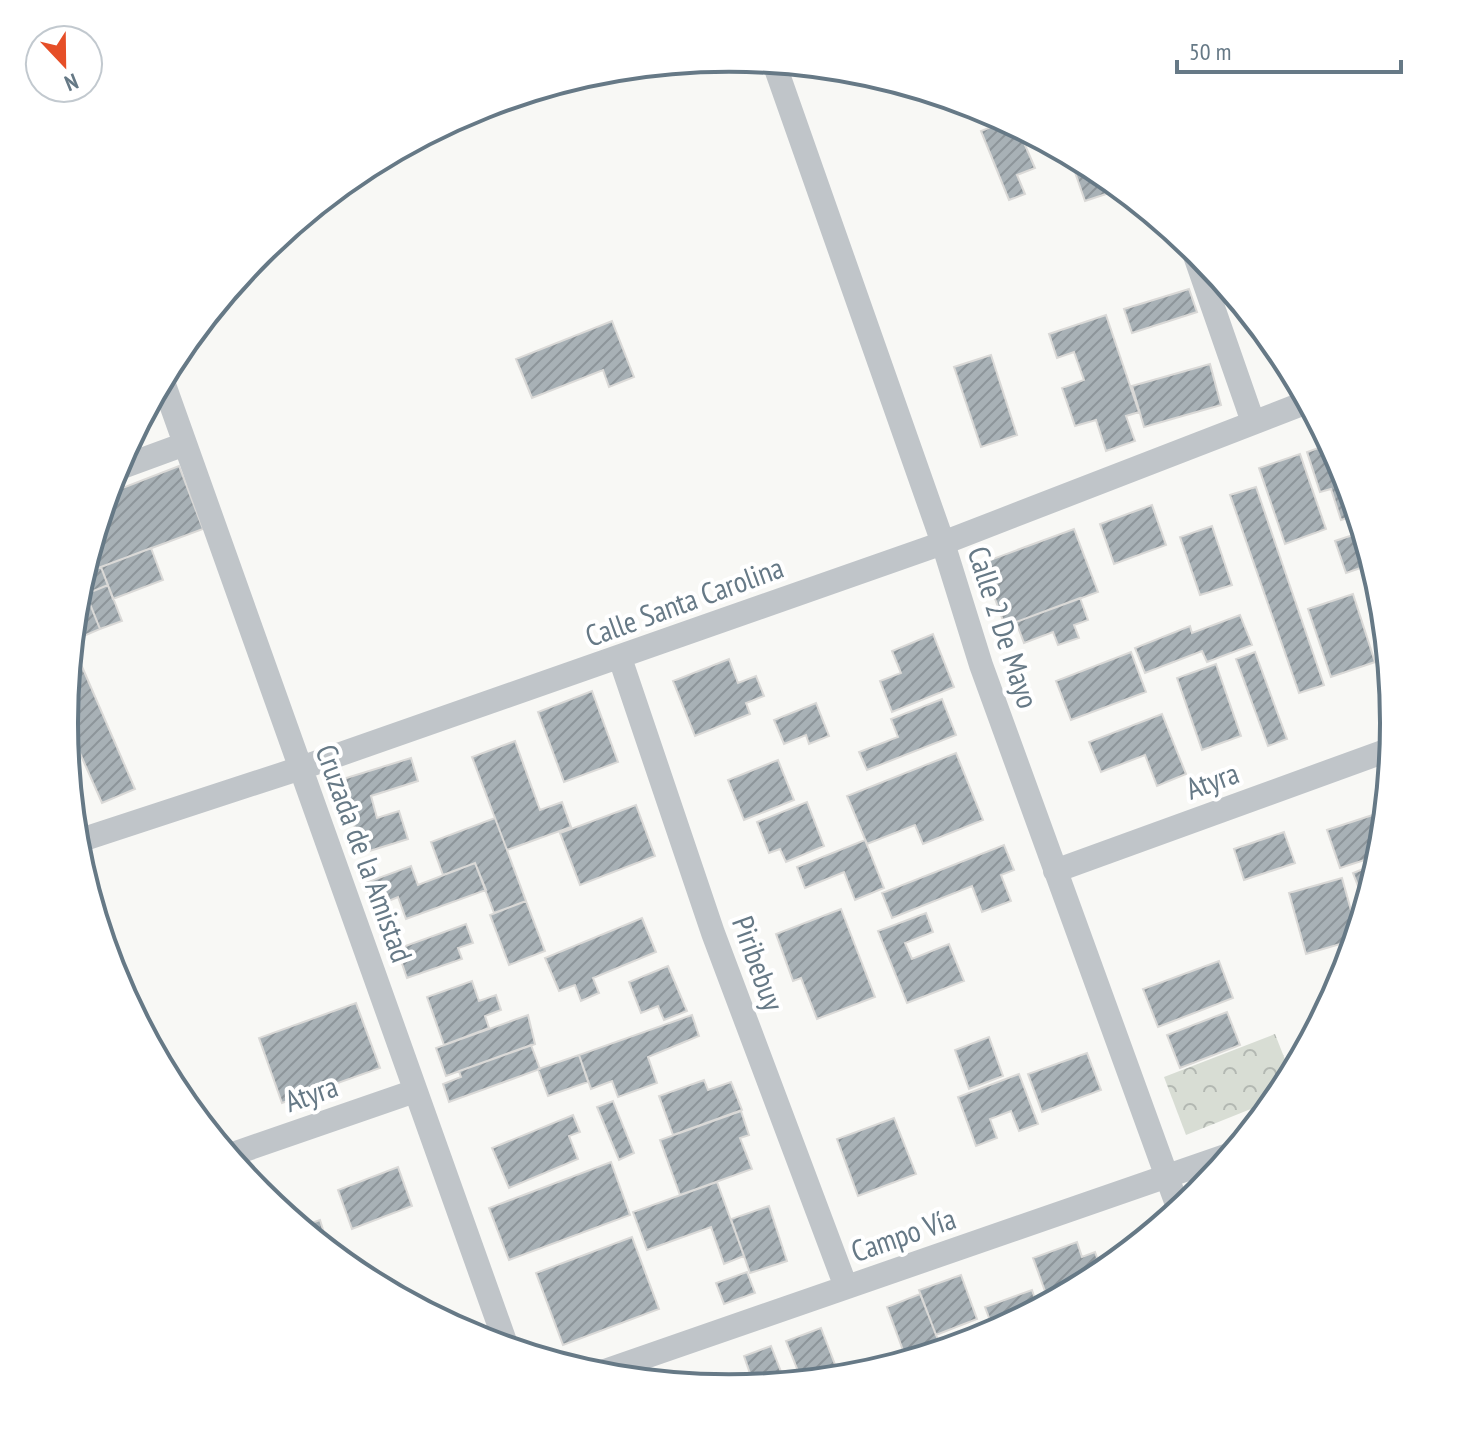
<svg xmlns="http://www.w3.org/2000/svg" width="1457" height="1446" viewBox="0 0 1457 1446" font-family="'PT Sans Narrow',sans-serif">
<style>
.forest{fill:url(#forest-crowns)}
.building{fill:url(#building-hatch);stroke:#dad9d7;stroke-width:2}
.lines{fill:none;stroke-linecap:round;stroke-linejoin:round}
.street{stroke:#c0c5c9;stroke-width:24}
.labels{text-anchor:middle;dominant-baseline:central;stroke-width:8;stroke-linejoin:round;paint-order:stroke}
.street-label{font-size:30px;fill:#667986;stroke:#fff}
.rim{fill:none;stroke:#667986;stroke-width:4}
</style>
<defs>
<pattern id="forest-crowns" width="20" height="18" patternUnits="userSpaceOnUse" patternTransform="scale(2)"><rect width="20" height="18" fill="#d8ddd4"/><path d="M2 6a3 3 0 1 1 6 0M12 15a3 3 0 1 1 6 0" fill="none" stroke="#b3b8b2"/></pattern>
<pattern id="building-hatch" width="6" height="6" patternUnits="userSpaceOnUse" patternTransform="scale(2)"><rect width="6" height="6" fill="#a8b1b6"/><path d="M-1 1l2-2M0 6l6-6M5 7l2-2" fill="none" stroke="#8d959a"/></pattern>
</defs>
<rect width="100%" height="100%" fill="#f8f8f5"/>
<path class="forest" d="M 1275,1034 L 1291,1075 L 1276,1099 L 1186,1135 L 1164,1077 Z"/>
<path class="building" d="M 1006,121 L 1040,140 L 1025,145 L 1035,168 L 1017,175 L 1025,194 L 1009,200 L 981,131 Z
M 1069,155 L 1098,170 L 1112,181 L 1115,191 L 1085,201 Z
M 1189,289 L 1197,312 L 1132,333 L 1124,309 Z
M 1106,315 L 1139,412 L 1126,416 L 1135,441 L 1106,451 L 1096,420 L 1075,426 L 1062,388 L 1084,380 L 1074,352 L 1057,358 L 1049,334 Z
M 612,321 L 634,377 L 609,387 L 603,370 L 532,398 L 516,359 Z
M 991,355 L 1017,435 L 981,447 L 954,367 Z
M 1210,364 L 1221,405 L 1144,427 L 1132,386 Z
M 1330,444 L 1343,469 L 1357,515 L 1341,520 L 1331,489 L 1320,492 L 1307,452 Z
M 1300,454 L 1326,529 L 1285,544 L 1259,468 Z
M 179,466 L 203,529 L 82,574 L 107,494 Z
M 1256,487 L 1324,685 L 1299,693 L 1230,495 Z
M 1152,505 L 1166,545 L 1114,564 L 1100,524 Z
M 1212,526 L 1232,585 L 1200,595 L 1180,537 Z
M 1074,529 L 1098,592 L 1005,626 L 982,563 Z
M 1362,532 L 1372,564 L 1346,573 L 1335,541 Z
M 151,548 L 163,580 L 113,599 L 101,567 Z
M 101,567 L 108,585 L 86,594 L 100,629 L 79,638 L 73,625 L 76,593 L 82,574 Z
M 108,585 L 122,621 L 100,629 L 86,594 Z
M 1353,594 L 1375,662 L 1331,677 L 1308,609 Z
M 1080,598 L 1088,620 L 1074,625 L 1079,638 L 1058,645 L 1053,632 L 1024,643 L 1016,622 Z
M 1240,615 L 1252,645 L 1207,662 L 1202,651 L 1145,673 L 1135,648 L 1190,626 L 1192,633 Z
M 933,634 L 954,687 L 892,712 L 880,681 L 901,673 L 892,651 Z
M 1131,652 L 1146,692 L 1071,720 L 1056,681 Z
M 1255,652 L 1287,739 L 1268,746 L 1236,659 Z
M 729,659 L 738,683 L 756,676 L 764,696 L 746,703 L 750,714 L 695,736 L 673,681 Z
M 80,662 L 135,789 L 102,803 L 64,717 L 65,706 L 72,703 L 67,691 L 69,667 Z
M 1216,664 L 1241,736 L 1202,750 L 1177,678 Z
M 592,691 L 618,762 L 564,782 L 538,712 Z
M 942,699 L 956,735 L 867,770 L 859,752 L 898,737 L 891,719 Z
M 816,703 L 829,736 L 809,744 L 806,735 L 784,744 L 774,720 Z
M 1162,714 L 1186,774 L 1157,786 L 1145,755 L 1101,772 L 1089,742 Z
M 515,741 L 540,810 L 562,802 L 571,827 L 507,850 L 472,757 Z
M 956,753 L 983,820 L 923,844 L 915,825 L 867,844 L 847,796 Z
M 411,758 L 418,781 L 371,796 L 377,818 L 399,811 L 408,839 L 363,853 L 340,780 Z
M 778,760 L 794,800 L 744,820 L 728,780 Z
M 807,802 L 824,846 L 786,862 L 780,849 L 769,853 L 757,822 Z
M 636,805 L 655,856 L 580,885 L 560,833 Z
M 1385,811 L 1380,855 L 1340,868 L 1327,830 Z
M 495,818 L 526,901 L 494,913 L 475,863 L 443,875 L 431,842 Z
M 1284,832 L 1295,863 L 1244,880 L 1234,849 Z
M 865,840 L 884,888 L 855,900 L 844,872 L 805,888 L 797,867 Z
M 1004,845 L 1014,870 L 1001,875 L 1011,901 L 982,912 L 972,886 L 892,918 L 882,893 Z
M 475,863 L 486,890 L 406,919 L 398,897 L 374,907 L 365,883 L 411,866 L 418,885 Z
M 1378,863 L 1365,904 L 1353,873 Z
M 1342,878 L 1357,932 L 1354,940 L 1306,954 L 1289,893 Z
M 526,901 L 545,951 L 509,965 L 490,915 Z
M 841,909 L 875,997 L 817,1019 L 801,978 L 793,981 L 776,934 Z
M 926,913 L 933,932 L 905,943 L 912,959 L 949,944 L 964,981 L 907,1003 L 878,931 Z
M 642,918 L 656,952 L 593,978 L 599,993 L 581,1001 L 575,985 L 559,991 L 545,958 Z
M 466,924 L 473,943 L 458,948 L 462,959 L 407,978 L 397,949 Z
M 1219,961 L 1233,998 L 1158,1027 L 1143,989 Z
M 668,966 L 687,1011 L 664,1020 L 658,1006 L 641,1013 L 629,982 Z
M 472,981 L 479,1001 L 496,995 L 501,1010 L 485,1016 L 489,1028 L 444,1045 L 427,997 Z
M 356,1003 L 380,1068 L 282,1103 L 259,1038 Z
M 1227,1012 L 1240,1045 L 1180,1068 L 1167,1035 Z
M 528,1015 L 535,1044 L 446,1076 L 436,1048 Z
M 692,1015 L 699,1036 L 648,1057 L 657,1083 L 618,1097 L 612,1081 L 591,1089 L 579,1055 Z
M 989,1037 L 1003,1076 L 969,1089 L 955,1050 Z
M 531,1045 L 540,1069 L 449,1102 L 443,1084 L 461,1077 L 459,1071 Z
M 1087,1053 L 1101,1090 L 1042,1112 L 1028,1074 Z
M 579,1055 L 588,1082 L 548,1096 L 538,1069 Z
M 1019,1074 L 1038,1124 L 1019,1131 L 1011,1111 L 990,1119 L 997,1138 L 976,1146 L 958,1097 Z
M 704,1080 L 708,1090 L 731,1082 L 742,1110 L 673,1135 L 659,1096 Z
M 613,1101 L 634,1153 L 619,1160 L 597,1107 Z
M 741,1111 L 749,1135 L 740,1138 L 752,1169 L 680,1195 L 660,1140 Z
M 573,1115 L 580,1132 L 569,1136 L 578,1159 L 509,1188 L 492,1148 Z
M 894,1118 L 916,1174 L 858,1196 L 837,1139 Z
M 611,1162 L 630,1215 L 509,1260 L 489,1208 Z
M 398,1167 L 412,1206 L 352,1229 L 338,1190 Z
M 717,1182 L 744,1256 L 724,1264 L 711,1227 L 647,1250 L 633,1212 Z
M 268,1189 L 274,1206 L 258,1193 Z
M 769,1206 L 787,1261 L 750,1273 L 731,1219 Z
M 320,1220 L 330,1252 L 300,1227 Z
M 632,1237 L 659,1309 L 563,1345 L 536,1273 Z
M 1077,1242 L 1082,1257 L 1095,1252 L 1102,1272 L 1049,1302 L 1033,1258 Z
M 747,1272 L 755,1293 L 724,1304 L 716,1283 Z
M 961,1275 L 977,1319 L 936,1335 L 919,1290 Z
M 1032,1290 L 1038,1308 L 994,1331 L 985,1307 Z
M 920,1294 L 942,1350 L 907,1361 L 887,1307 Z
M 821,1328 L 839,1375 L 802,1381 L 786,1341 Z
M 771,1346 L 785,1382 L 754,1385 L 744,1356 Z
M 706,1375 L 710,1386 L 684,1384 Z"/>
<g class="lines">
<path class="street" d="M 774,63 L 943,543 L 981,665 L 1179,1210
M 1192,247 L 1253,422
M 162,379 L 507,1347
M 114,470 L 185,444
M 620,658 L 713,933 L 846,1287
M 75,842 L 301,768 L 943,543 L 1307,402
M 1055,871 L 1391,749
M 227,1156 L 415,1091
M 596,1374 L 1231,1154"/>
</g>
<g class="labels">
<g class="street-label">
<text transform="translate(684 601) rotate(-20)">Calle Santa Carolina</text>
<text transform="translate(1004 627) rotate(72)">Calle 2 De Mayo</text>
<text transform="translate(1212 780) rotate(-20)">Atyra</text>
<text transform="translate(365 853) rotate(70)">Cruzada de la Amistad</text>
<text transform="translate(759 963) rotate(70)">Piribebuy</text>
<text transform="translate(311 1093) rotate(-19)">Atyra</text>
<text transform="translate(903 1234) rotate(-19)">Campo Vía</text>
</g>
</g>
<path d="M0 0H1457V1446H0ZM78 723a651 651 0 1 1 1302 0a651 651 0 1 1-1302 0Z" fill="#fff" fill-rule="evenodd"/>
<path class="rim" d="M78 723a651 651 0 1 1 1302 0a651 651 0 1 1-1302 0Z"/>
<g transform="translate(64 64) rotate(158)"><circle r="38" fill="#ffffff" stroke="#c2c9cf" stroke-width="2"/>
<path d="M0-6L14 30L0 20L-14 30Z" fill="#e64e27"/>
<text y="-12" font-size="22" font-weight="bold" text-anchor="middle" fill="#667986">N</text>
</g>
<path d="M1177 60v12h224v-12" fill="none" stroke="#667986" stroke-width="4"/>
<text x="1189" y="60" font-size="24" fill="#667986" stroke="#ffffff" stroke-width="6" paint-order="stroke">50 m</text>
</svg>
